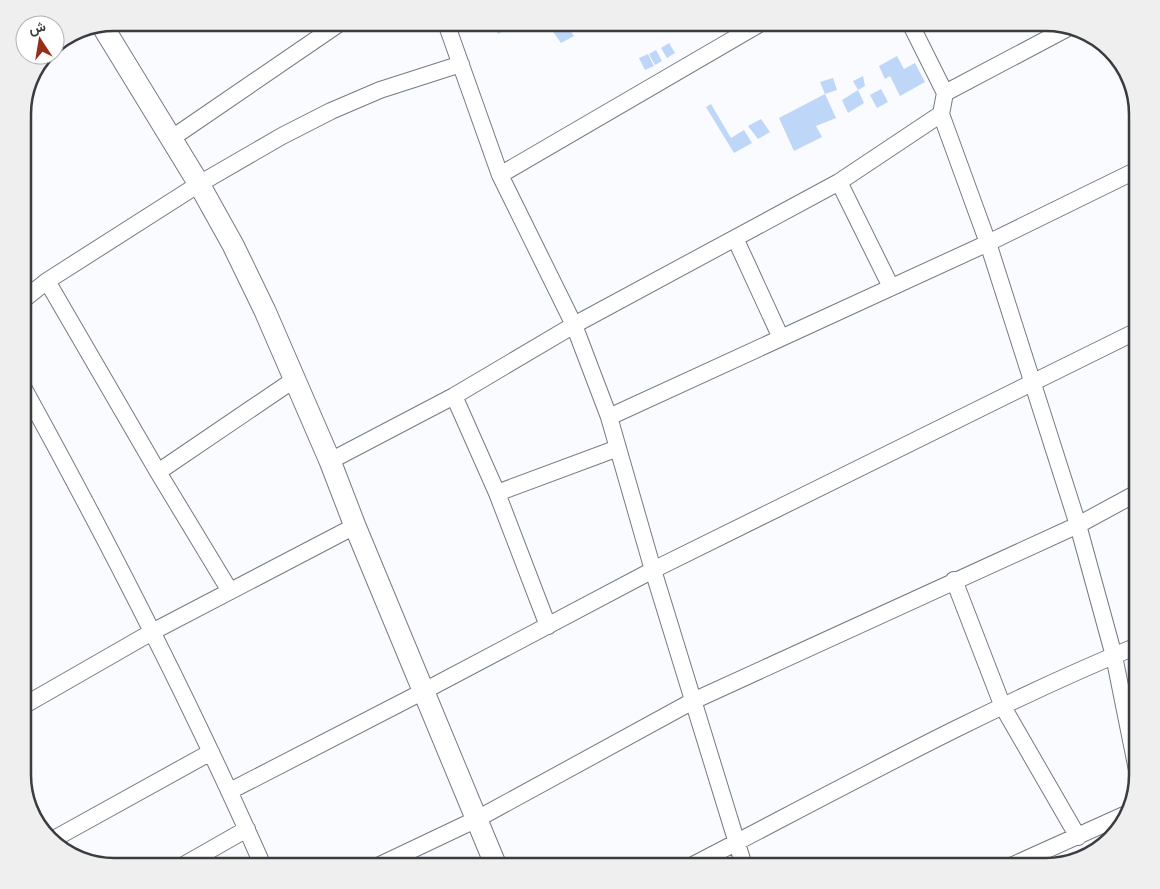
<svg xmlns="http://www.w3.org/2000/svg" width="1160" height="889" viewBox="0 0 1160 889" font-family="'DM Sans',Vazirmatn,sans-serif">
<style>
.building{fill:#bed6f8}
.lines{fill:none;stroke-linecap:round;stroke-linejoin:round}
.minor-casing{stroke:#767b82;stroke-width:18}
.tertiary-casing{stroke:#767b82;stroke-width:23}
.minor{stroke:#fff;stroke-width:16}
.tertiary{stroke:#fff;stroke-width:21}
.rim{fill:none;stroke:#3a3c40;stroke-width:2.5}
</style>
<rect width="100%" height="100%" fill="#f9fbfe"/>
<path class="building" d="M 479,23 L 491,23 L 482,28 Z
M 498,23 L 518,23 L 498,34 L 493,25 Z
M 547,23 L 553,23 L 558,31 L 567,26 L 574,36 L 561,43 Z
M 575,23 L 587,23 L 579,28 Z
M 631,23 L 644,23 L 634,28 Z
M 692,23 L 702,23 L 705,27 L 697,32 Z
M 669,43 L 675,53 L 667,58 L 661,48 Z
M 656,50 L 662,61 L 655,65 L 649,54 Z
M 648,54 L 654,66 L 645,70 L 639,58 Z
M 897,56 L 904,69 L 915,63 L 925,82 L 900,96 L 890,76 L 885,79 L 879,66 Z
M 863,76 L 865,86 L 858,90 L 853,81 Z
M 833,78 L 837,90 L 825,94 L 820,82 Z
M 881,89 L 888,102 L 877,108 L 870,95 Z
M 858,90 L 864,103 L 848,113 L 842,100 Z
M 825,94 L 836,118 L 816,126 L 822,137 L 794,151 L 779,118 Z
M 711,104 L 731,138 L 744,130 L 752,143 L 734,153 L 706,107 Z
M 761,119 L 770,132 L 758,139 L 748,126 Z"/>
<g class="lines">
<g class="minor-casing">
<path id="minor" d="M 446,23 L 500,175 L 574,325 L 609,417 L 653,570 L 744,866
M 910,23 L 945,93 L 941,114 L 988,243 L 1078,525 L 1114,656 L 1137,770
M 945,93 L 1066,29
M 172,138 L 340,23
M 500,175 L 761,23
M 839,182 L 891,287
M 735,238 L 781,338
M 47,281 L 158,472 L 230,591
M 23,300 L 47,281 L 199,184 L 282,136 L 331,111 L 380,90 L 461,64
M 23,387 C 109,543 191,703 263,866
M 454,396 L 497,493 L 548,626
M 609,417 L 988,243 L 1137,170
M 330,461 L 454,396 L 574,325 L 839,182 L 941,114
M 158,472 L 295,379
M 497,493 L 618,448
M 954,580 L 1003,707 L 1078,837
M 23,706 L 152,632 L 355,526
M 230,791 L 424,691 L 653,570 L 1137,331
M 52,840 L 211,752
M 182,866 L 247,829
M 378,866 L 477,819 L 693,701 L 1078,525 L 1137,493
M 691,866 C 838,790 984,709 1137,646
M 1011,866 L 1124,815"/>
</g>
<g class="tertiary-casing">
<path id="tertiary" d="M 103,27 L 199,184 L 233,245 L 265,311 L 330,461 L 355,526 L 496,866"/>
</g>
<use href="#minor" class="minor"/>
<use href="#tertiary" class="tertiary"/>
</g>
<path d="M0 0H1160V889H0ZM114 31H1046A83 83 0 0 1 1129 114V775A83 83 0 0 1 1046 858H114A83 83 0 0 1 31 775V114A83 83 0 0 1 114 31Z" fill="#efeff0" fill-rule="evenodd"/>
<path class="rim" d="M114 31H1046A83 83 0 0 1 1129 114V775A83 83 0 0 1 1046 858H114A83 83 0 0 1 31 775V114A83 83 0 0 1 114 31Z"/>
<g transform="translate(40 40) rotate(348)"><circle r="24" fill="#ffffff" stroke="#b0b1b3"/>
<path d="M0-4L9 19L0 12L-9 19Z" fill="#972e1b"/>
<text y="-8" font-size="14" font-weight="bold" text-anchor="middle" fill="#3a3c40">ش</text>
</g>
</svg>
